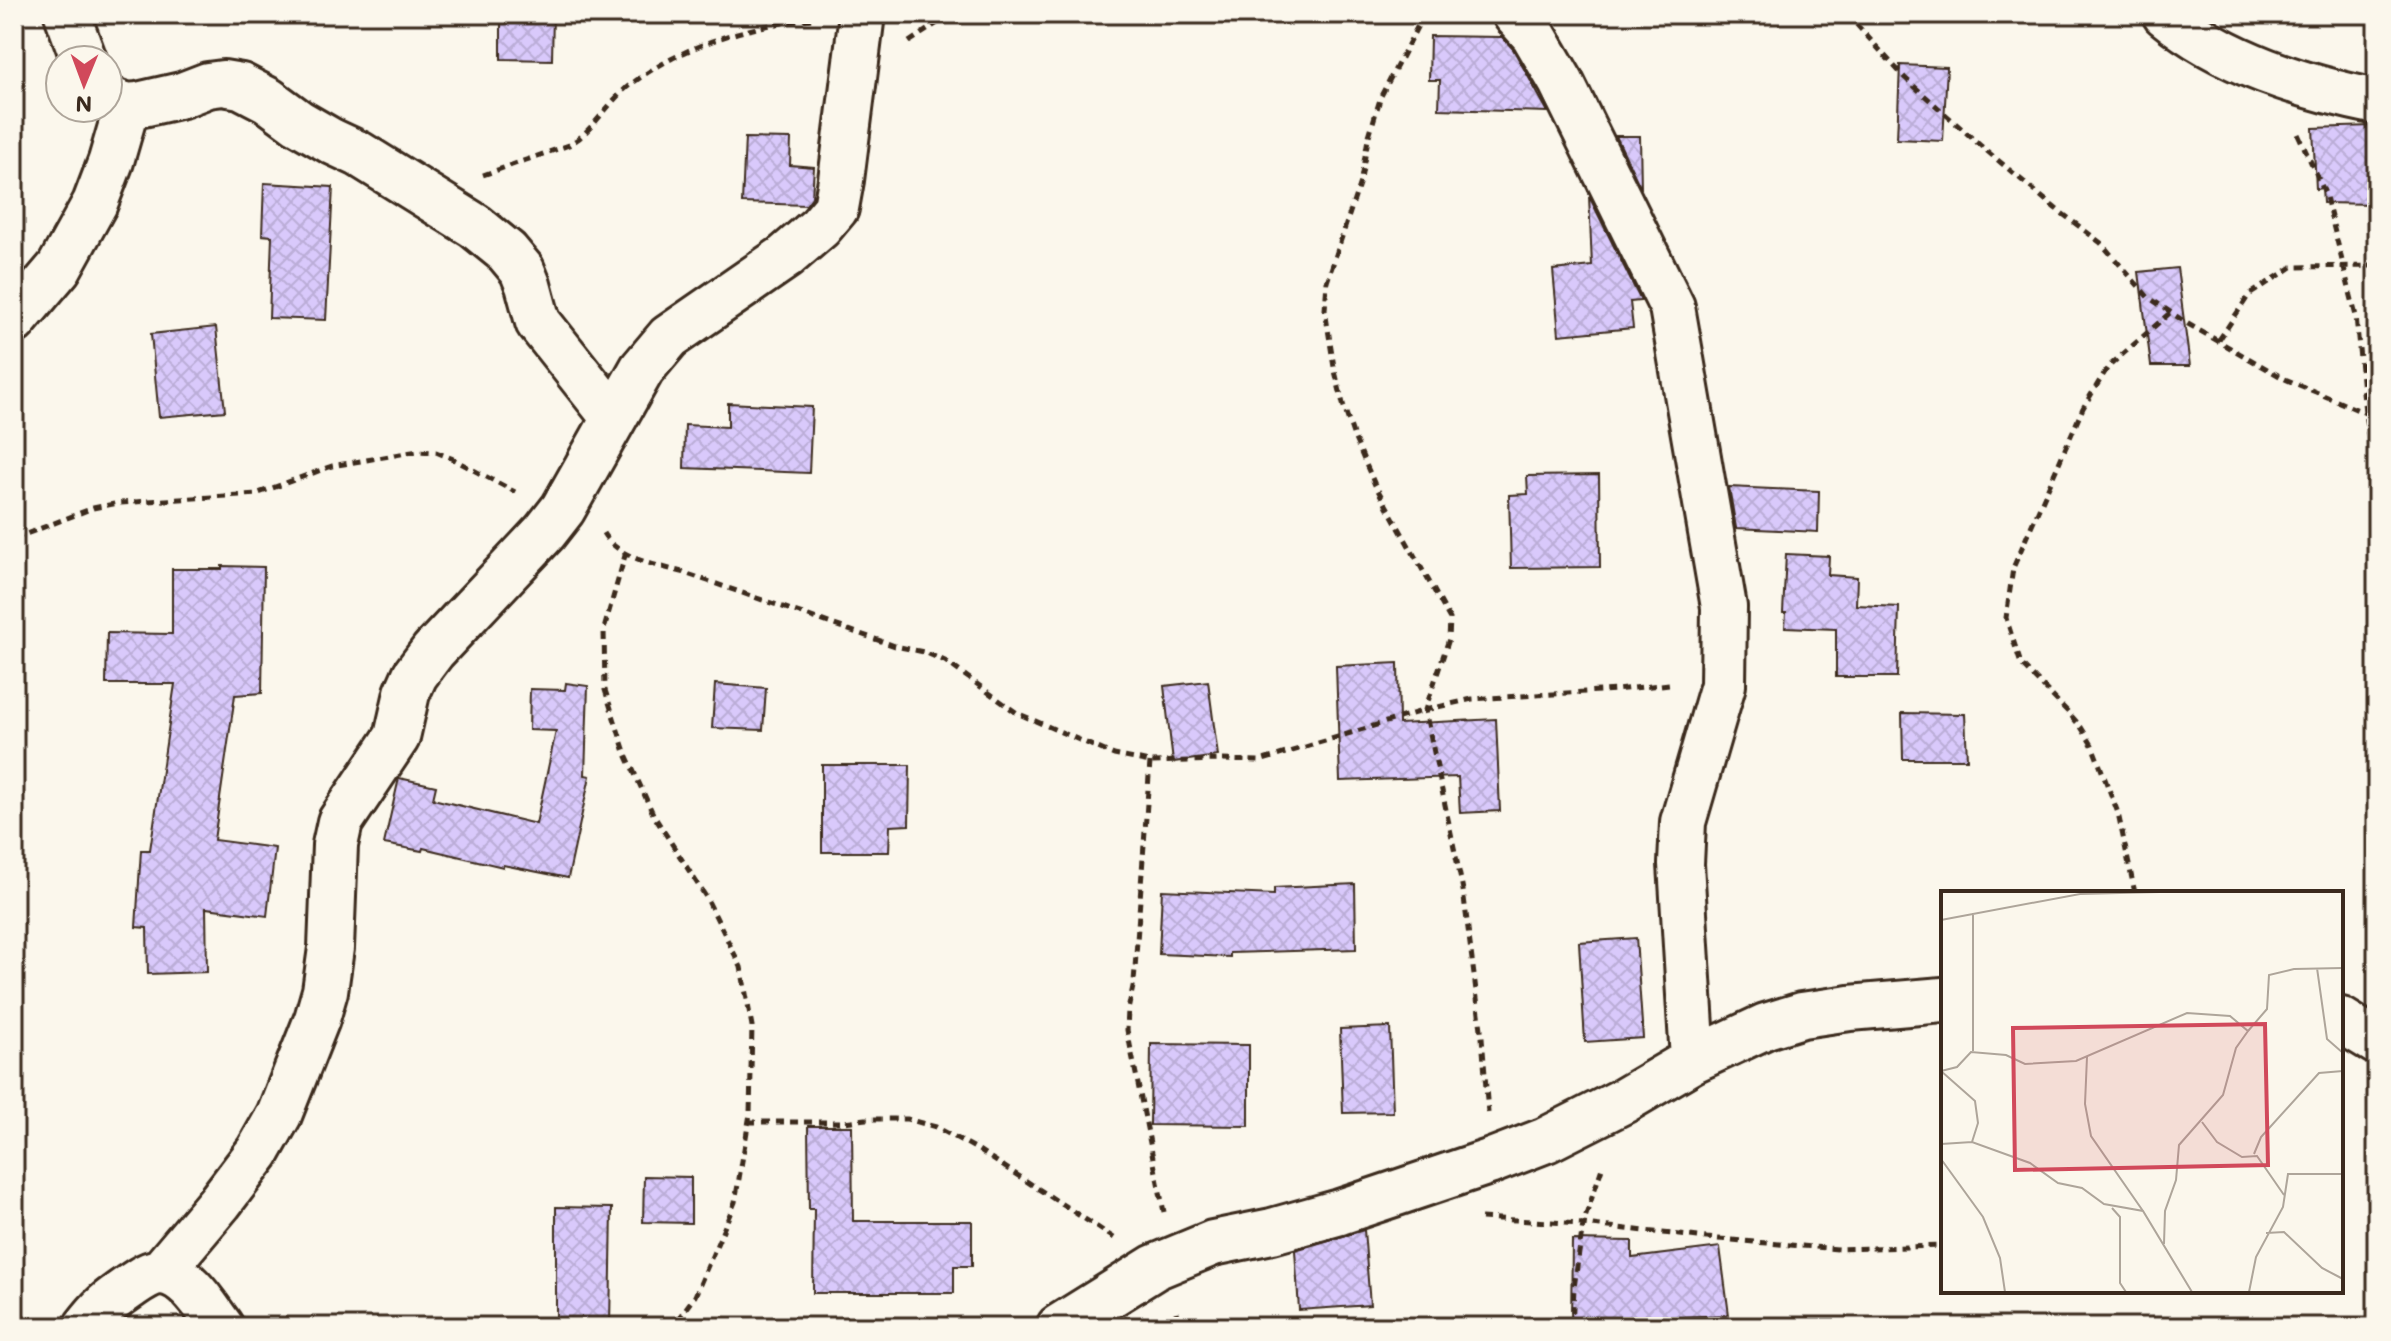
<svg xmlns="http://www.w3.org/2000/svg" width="2391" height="1341" viewBox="0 0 2391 1341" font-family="Mali,sans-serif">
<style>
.building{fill:url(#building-cross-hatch);stroke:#3b2a1e;stroke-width:2}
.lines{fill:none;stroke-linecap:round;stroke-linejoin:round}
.minor-casing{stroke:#3b2a1e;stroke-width:50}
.path{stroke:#3b2a1e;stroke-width:5;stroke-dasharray:8 6;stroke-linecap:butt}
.minor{stroke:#fbf7ec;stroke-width:44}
.inset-road{fill:none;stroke:#aea59a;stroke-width:2}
.view{fill:#d1495b;fill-opacity:0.15;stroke:#d1495b;stroke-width:4}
.inset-edge{fill:none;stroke:#3b2a1e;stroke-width:4}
</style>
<defs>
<pattern id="building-cross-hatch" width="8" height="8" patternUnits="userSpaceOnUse" patternTransform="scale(2)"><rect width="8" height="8" fill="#d9c9fb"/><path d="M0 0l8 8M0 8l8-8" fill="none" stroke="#bbadd7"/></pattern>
</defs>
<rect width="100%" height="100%" fill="#fbf7ec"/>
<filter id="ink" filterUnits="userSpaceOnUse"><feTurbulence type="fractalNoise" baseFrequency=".0125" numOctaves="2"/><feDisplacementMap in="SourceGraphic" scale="16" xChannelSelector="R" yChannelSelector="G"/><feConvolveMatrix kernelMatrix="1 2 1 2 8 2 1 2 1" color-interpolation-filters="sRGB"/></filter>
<g filter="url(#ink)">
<path class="building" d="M 501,14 L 553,14 L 552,60 L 501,59 Z
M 1430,36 L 1502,37 L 1513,49 L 1548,112 L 1439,109 L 1440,80 L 1429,80 Z
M 1900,65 L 1947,67 L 1943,141 L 1897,139 Z
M 2372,126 L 2374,204 L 2323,203 L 2322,188 L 2316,189 L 2313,128 Z
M 1616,136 L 1640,136 L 1641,189 Z
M 745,138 L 791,139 L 790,165 L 814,167 L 812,197 L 806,205 L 742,203 Z
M 264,183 L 333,187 L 326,320 L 269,318 L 272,236 L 262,235 Z
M 1589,196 L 1641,301 L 1630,302 L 1633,328 L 1559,335 L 1553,270 L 1592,266 Z
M 2177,268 L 2190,366 L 2151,366 L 2139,272 Z
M 216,327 L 225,411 L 159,417 L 151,334 Z
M 728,403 L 812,407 L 809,473 L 684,468 L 685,425 L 728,427 Z
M 1599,475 L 1600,567 L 1511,568 L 1509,495 L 1528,494 L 1527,476 Z
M 1729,487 L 1819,491 L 1818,532 L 1736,528 Z
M 1786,554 L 1829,556 L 1828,575 L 1857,577 L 1856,605 L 1899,607 L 1897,677 L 1836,677 L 1836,629 L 1785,627 L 1786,613 L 1783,613 Z
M 222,566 L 264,567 L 262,693 L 235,695 L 214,840 L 275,848 L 267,916 L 206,908 L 207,972 L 148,974 L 147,928 L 136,927 L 141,850 L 150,850 L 175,684 L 106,684 L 107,633 L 172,634 L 172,569 L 222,569 Z
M 1398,663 L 1399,724 L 1496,719 L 1500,811 L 1460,813 L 1458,777 L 1340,781 L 1336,666 Z
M 1208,681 L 1218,756 L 1173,762 L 1164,686 Z
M 566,683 L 588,686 L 585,775 L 590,776 L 568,878 L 503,865 L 503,867 L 423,848 L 422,851 L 384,844 L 399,778 L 436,786 L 433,799 L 536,824 L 556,731 L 529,730 L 530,689 L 565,690 Z
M 715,684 L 766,688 L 763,730 L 712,728 Z
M 1902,713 L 1965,714 L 1967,759 L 1903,759 Z
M 822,765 L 910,765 L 909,825 L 890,826 L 889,852 L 822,852 Z
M 1355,884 L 1356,949 L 1230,953 L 1230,957 L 1159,954 L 1162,890 L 1274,895 L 1274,888 Z
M 1636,938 L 1643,1038 L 1585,1042 L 1579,942 Z
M 1390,1027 L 1393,1112 L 1343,1113 L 1340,1029 Z
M 1151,1044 L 1249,1045 L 1249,1126 L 1150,1125 Z
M 808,1126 L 852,1126 L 853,1221 L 972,1221 L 972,1266 L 954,1266 L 954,1293 L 813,1293 L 814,1209 L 809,1209 Z
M 644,1176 L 691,1177 L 691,1223 L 643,1222 Z
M 556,1207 L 612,1208 L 610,1327 L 556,1327 Z
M 1364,1230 L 1370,1305 L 1299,1310 L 1295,1250 Z
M 1572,1240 L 1632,1241 L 1632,1258 L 1720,1247 L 1729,1315 L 1686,1317 L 1686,1327 L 1571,1327 Z"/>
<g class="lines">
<g class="minor-casing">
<path id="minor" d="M 67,14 L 84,60
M 1515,14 L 1533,34 L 1561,82 L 1672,307 L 1724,607 L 1723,685 L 1683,822 L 1681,864 L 1693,1060
M 2165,14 C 2224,63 2303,87 2377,102
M 108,99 L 127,106 L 138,105 L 182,95 L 208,85 L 223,83 L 241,86 L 268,100 L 298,122 L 331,141 L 359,154 L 475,226 L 507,252 L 522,270 L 528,285 L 538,322 L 614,418
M 14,321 L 59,268 L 95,203 L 111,161 L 127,106
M 2341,1020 L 2377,1042
M 161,1272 L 220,1202 L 258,1152 L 279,1115 L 317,1019 L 325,991 L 331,948 L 335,845 L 340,822 L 397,737 L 407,693 L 415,675 L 433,651 L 545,532 L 563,509 L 642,369 L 669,337 L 785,257 L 820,227 L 836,208 L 841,180 L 862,14
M 86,1327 C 101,1307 108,1302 128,1288 C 137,1282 149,1272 162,1272 C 188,1274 207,1309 221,1327
M 1059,1327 L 1155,1267 L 1213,1243 L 1272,1231 L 1340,1212 L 1489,1162 L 1546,1140 L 1625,1100 L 1693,1060 L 1766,1026 L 1802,1015 L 1850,1008 L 1943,1000"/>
</g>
<path class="path" d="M 1424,14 L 1381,96 L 1368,139 L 1361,179 L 1327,282 L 1325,310 L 1334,367 L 1343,404 L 1354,437 L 1375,485 L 1450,619 L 1449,639 L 1425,710 L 1463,890 L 1482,1037 L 1488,1113
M 1847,14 L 1905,78 L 1981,146 L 2055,208 L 2101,243 L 2148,297 L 2188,324 L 2285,379 L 2377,418
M 909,42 L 951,14
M 2298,134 L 2325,193 L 2356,316 L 2365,413 L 2377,496
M 483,175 L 569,145 L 578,139 C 599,122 612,97 634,82 C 686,44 750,25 813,19
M 2219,340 L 2249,295 L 2292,267 L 2377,266
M 603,533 C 618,558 655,565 682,572 L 895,646 L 924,652 L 945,661 L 1017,713 L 1114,755 L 1150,762 L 1221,760 L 1260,761 L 1425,710 L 1472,699 L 1616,690 L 1669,684 L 1674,681
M 14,537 L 21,536 L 93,508 L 119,503 L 256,494 L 332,466 L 418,451 L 436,452 L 451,458 L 515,492
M 626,552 L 604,629 L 605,690 L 625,752 L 654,816 L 706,897 L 741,967 L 752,1026 L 750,1114 L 735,1202 L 695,1296 L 672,1327
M 1150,762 L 1134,982 L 1128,1010 L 1127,1030 L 1164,1212
M 2135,893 L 2118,813 L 2092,745 L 2081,727 L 2067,711 L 2021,664 L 2006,618 L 2013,568 L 2083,408 L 2108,367 L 2171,312
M 748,1122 L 844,1122 L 866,1119 L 907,1119 L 936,1127 L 977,1149 L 1114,1238
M 1481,1218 L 1583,1224 L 1707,1238 L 1838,1249 L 1943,1246
M 1176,1312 L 1179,1327
M 1572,1327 L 1574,1288 L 1583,1224 L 1602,1168"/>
<use href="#minor" class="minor"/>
</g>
</g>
<g transform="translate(1941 891)">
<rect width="402" height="402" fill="#fbf7ec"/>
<path class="inset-road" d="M 32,22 L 32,160M 0,29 L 139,3 L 219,1M 376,77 L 386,148 L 402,162M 146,166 L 144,213 L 150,245 L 202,320M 261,231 L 276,251 L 301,266 L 316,265 L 343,304M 31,251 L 37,232 L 34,210 L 0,180 L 16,176 L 30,161 L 65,164 L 84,173 L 135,170 L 246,122 L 289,125 L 307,140 L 326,118 L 328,84 L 353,78 L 402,77M 0,253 L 31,251 L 89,272 L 117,292 L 141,297 L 163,313 L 202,320 L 251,401M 313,263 L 320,246 L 378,182 L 402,180M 0,268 L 42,326 L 59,367 L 64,401M 171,317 L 179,326 L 179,392 L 185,401M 325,342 L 343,341 L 381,377 L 402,388M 223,353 L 224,320 L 235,289 L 238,254 L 282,204 L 295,157 L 307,140M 308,401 L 315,366 L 342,316 L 347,283 L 402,283"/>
<path class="view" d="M 324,133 L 327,274 L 74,279 L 72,137 Z"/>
<rect width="402" height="402" class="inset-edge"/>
</g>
<rect width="2391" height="1341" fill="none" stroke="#fbf7ec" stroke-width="48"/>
<rect x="24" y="24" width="2343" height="1293" fill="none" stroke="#3b2a1e" stroke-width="3" filter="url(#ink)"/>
<g transform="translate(84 84) rotate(181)"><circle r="38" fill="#fbf7ec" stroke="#aea59a" stroke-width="2"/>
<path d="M0-6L14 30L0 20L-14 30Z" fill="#d1495b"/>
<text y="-12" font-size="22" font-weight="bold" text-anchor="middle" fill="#3b2a1e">N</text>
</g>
</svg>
